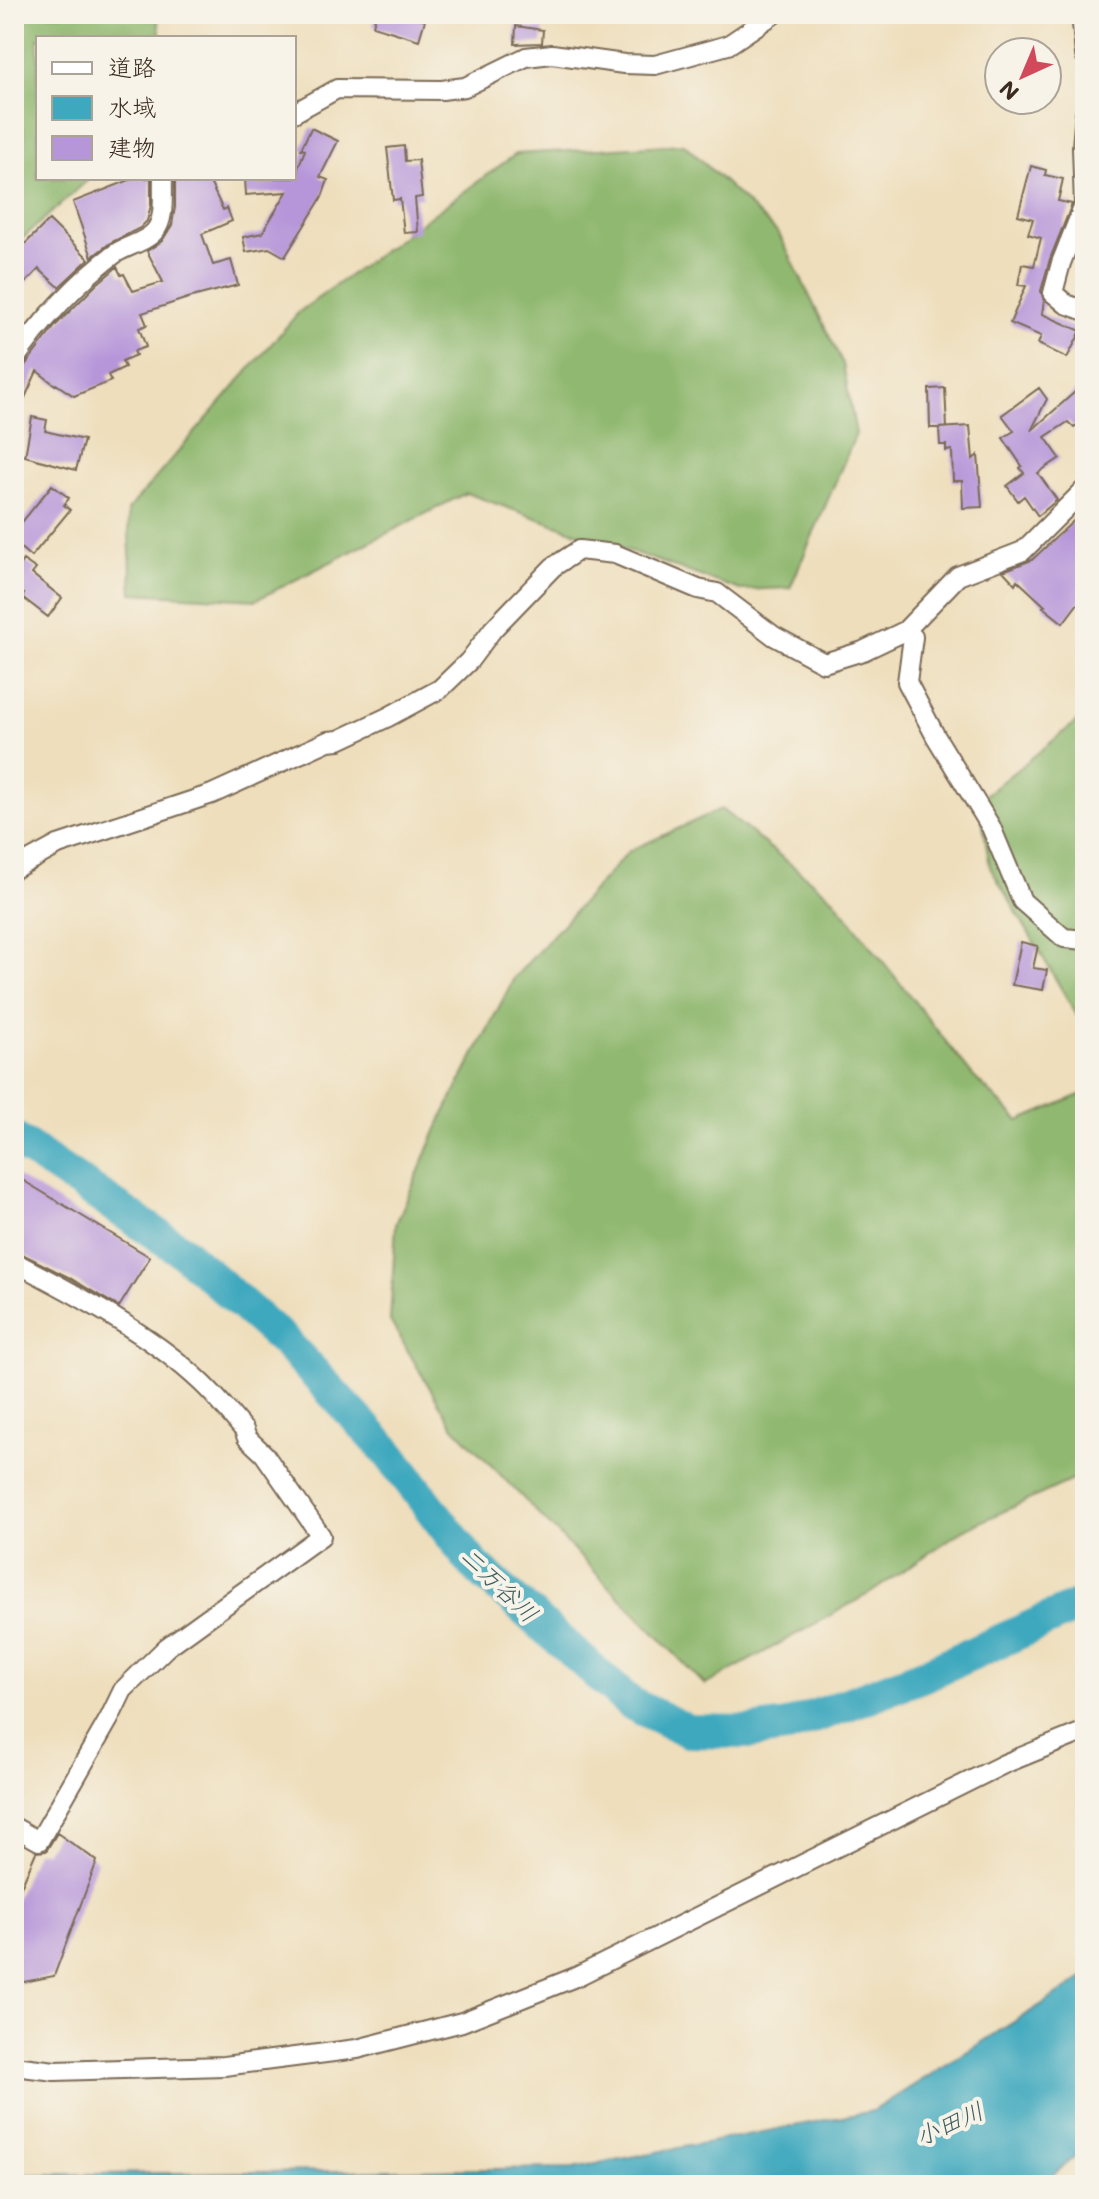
<svg xmlns="http://www.w3.org/2000/svg" width="1099" height="2199" viewBox="0 0 1099 2199" font-family="Mali,'Klee One',sans-serif">
<style>
.forest{fill:#90b86f;stroke:#667146;stroke-width:2}
.water{fill:#3ea8be;stroke:#3c696e;stroke-width:2}
.lines{fill:none;stroke-linecap:round;stroke-linejoin:round}
.river{stroke:#3ea8be;stroke-width:34}
.building{fill:#b695d9}
.minor-casing{stroke:#7a6955;stroke-width:22}
.minor{stroke:#fff;stroke-width:18}
.labels{text-anchor:middle;dominant-baseline:central;stroke-width:8;stroke-linejoin:round;paint-order:stroke}
.water-label{font-size:24px;font-style:italic;fill:#3c5c5e;stroke:#f7f3e8}
</style>
<rect width="100%" height="100%" fill="#f7f3e8"/>
<filter id="ink" filterUnits="userSpaceOnUse"><feTurbulence type="fractalNoise" baseFrequency=".0125" numOctaves="2"/><feDisplacementMap in="SourceGraphic" scale="16" xChannelSelector="R" yChannelSelector="G"/><feConvolveMatrix kernelMatrix="1 2 1 2 8 2 1 2 1" color-interpolation-filters="sRGB"/></filter>
<filter id="wash" filterUnits="userSpaceOnUse"><feTurbulence type="fractalNoise" baseFrequency=".006" numOctaves="4" result="noise"/><feDisplacementMap in="SourceGraphic" scale="32" xChannelSelector="R" yChannelSelector="G"/><feGaussianBlur stdDeviation="1.8" result="paint"/><feColorMatrix in="noise" values="0 0 0 0 0 0 0 0 0 0 0 0 0 0 0 0 0 1.4 0 .05"/><feComposite in="paint" operator="in"/></filter>
<g filter="url(#wash)">
<rect width="100%" height="100%" fill="#eedebc"/>
<path class="forest" d="M 30,14 L 157,14 L 161,38 L 38,38 L 38,178 L 90,178 L 14,246 L 14,25 Z
M 684,144 L 779,234 L 843,364 L 856,434 L 790,588 L 740,590 L 466,493 L 256,600 L 132,593 L 128,510 L 299,312 L 516,154 Z
M 1085,715 L 1085,1029 L 990,867 L 979,800 Z
M 721,809 L 833,898 L 973,1076 L 1019,1121 L 1085,1093 L 1085,1474 L 963,1530 L 872,1592 L 705,1685 L 452,1425 L 390,1321 L 396,1224 L 440,1122 L 514,978 L 629,851 Z"/>
<path class="water" d="M 1085,1977 L 1085,2148 L 1041,2185 L 14,2185 L 14,2175 L 573,2168 L 873,2111 Z"/>
<g class="lines">
<path class="river" d="M 14,1139 L 182,1251 L 284,1341 L 387,1451 L 473,1564 L 630,1703 L 688,1731 L 750,1732 L 787,1727 L 924,1675 L 1085,1603"/>
</g>
<g id="blocks">
<path class="building" d="M 376,14 L 406,14 L 425,20 L 419,40 L 373,26 Z
M 516,26 L 543,30 L 542,43 L 515,44 Z
M 311,128 L 338,141 L 320,177 L 328,180 L 322,197 L 285,257 L 269,248 L 246,252 L 243,237 L 262,233 L 287,192 L 246,195 L 245,178 L 294,178 L 305,150 L 301,149 Z
M 404,146 L 405,161 L 418,160 L 422,197 L 415,198 L 418,232 L 404,233 L 400,199 L 393,200 L 387,148 Z
M 1031,166 L 1046,170 L 1045,175 L 1063,179 L 1058,201 L 1072,204 L 1050,259 L 1041,291 L 1044,301 L 1042,314 L 1081,331 L 1067,358 L 1038,344 L 1041,336 L 1010,323 L 1026,286 L 1018,285 L 1022,264 L 1034,266 L 1041,238 L 1028,234 L 1033,219 L 1018,215 Z
M 135,178 L 151,178 L 151,205 L 147,221 L 140,228 L 110,243 L 92,257 L 73,202 Z
M 175,178 L 208,178 L 223,210 L 227,208 L 232,221 L 202,234 L 213,265 L 231,260 L 238,285 L 188,298 L 142,313 L 147,325 L 139,328 L 146,347 L 134,351 L 136,355 L 122,361 L 125,367 L 108,375 L 111,381 L 74,396 L 56,384 L 55,385 L 37,371 L 14,422 L 14,373 L 23,368 L 56,325 L 97,284 L 117,267 L 121,275 L 124,274 L 133,291 L 163,282 L 147,251 L 162,241 L 172,225 L 175,207 Z
M 49,220 L 89,259 L 59,287 L 39,269 L 14,295 L 14,255 Z
M 1085,383 L 1085,419 L 1074,428 L 1068,422 L 1045,437 L 1060,458 L 1038,473 L 1057,500 L 1038,516 L 1024,496 L 1018,501 L 1007,486 L 1024,473 L 1020,468 L 1022,466 L 1003,438 L 1014,431 L 1002,415 L 1039,388 L 1047,399 L 1031,431 Z
M 945,388 L 947,428 L 930,428 L 929,389 Z
M 32,417 L 47,420 L 45,431 L 84,440 L 76,470 L 25,456 Z
M 970,426 L 973,459 L 978,455 L 982,507 L 963,508 L 962,481 L 953,481 L 952,450 L 946,451 L 946,445 L 940,445 L 939,428 Z
M 52,485 L 69,498 L 64,505 L 70,510 L 31,557 L 14,542 L 14,532 Z
M 1085,510 L 1085,594 L 1063,623 L 1043,607 L 1045,606 L 1017,580 L 1015,584 L 1003,571 L 1032,560 Z
M 23,560 L 36,569 L 32,574 L 62,598 L 48,617 L 22,597 L 24,594 L 14,587 L 14,573 Z
M 1021,942 L 1038,946 L 1033,968 L 1047,970 L 1043,990 L 1012,985 Z
M 14,1175 L 150,1257 L 119,1307 L 68,1277 L 14,1250 Z
M 57,1833 L 97,1861 L 54,1976 L 14,1984 L 14,1903 L 36,1852 L 46,1851 Z"/>
</g>
</g>
<g filter="url(#ink)">
<use href="#blocks" fill-opacity="0" stroke="#7a6955" stroke-width="2"/>
<g class="lines">
<g class="minor-casing">
<path id="minor" d="M 1083,14 L 1082,24 L 1085,55
M 294,113 L 337,89 L 442,90 L 465,87 L 526,57 L 552,54 L 624,64 L 655,65 L 728,45 L 774,14
M 1085,113 L 1082,147 L 1084,205 L 1061,263 L 1053,293 L 1066,304 L 1085,311
M 14,361 C 37,325 81,278 116,253 C 127,246 145,242 154,232 C 166,220 162,193 163,178
M 905,631 L 913,637 L 907,682 L 936,737 L 991,827 L 1022,901 L 1064,938 L 1085,940
M 14,869 L 58,845 L 212,794 L 328,741 L 339,740 L 388,717 L 440,689 L 469,661 L 493,629 L 553,567 L 579,550 L 615,554 L 698,589 L 717,593 L 774,636 L 824,663 L 863,651 L 905,631 L 958,576 L 1023,551 L 1085,489
M 14,1262 C 76,1294 152,1335 202,1383 C 217,1397 230,1414 244,1430 L 247,1438 L 264,1454 L 321,1536 L 167,1647 L 123,1690 L 109,1719 L 39,1841 L 14,1827
M 14,2066 L 55,2071 L 224,2066 L 357,2049 L 462,2022 L 578,1976 L 1004,1764 L 1085,1731"/>
</g>
<use href="#minor" class="minor"/>
</g>
</g>
<g class="labels">
<g class="water-label">
<text transform="translate(500 1584) rotate(44)">二万谷川</text>
<text transform="translate(949 2123) rotate(-24)">小田川</text>
</g>
</g>
<rect width="1099" height="2199" fill="none" stroke="#f7f3e8" stroke-width="48"/>
<rect x="36" y="36" width="260" height="144" fill="#f7f3e8" stroke="#aca397" stroke-width="2"/>
<rect x="52" y="62" width="40" height="12" fill="#ffffff" stroke="#aca397" stroke-width="2"/>
<text x="108" y="76" font-size="24" fill="#3b2a1e">道路</text>
<rect x="52" y="96" width="40" height="24" fill="#3ea8be" stroke="#aca397" stroke-width="2"/>
<text x="108" y="116" font-size="24" fill="#3b2a1e">水域</text>
<rect x="52" y="136" width="40" height="24" fill="#b695d9" stroke="#aca397" stroke-width="2"/>
<text x="108" y="156" font-size="24" fill="#3b2a1e">建物</text>
<g transform="translate(1023 76) rotate(224)"><circle r="38" fill="#f7f3e8" stroke="#aca397" stroke-width="2"/>
<path d="M0-6L14 30L0 20L-14 30Z" fill="#d1495b"/>
<text y="-12" font-size="22" font-weight="bold" text-anchor="middle" fill="#3b2a1e">N</text>
</g>
</svg>
